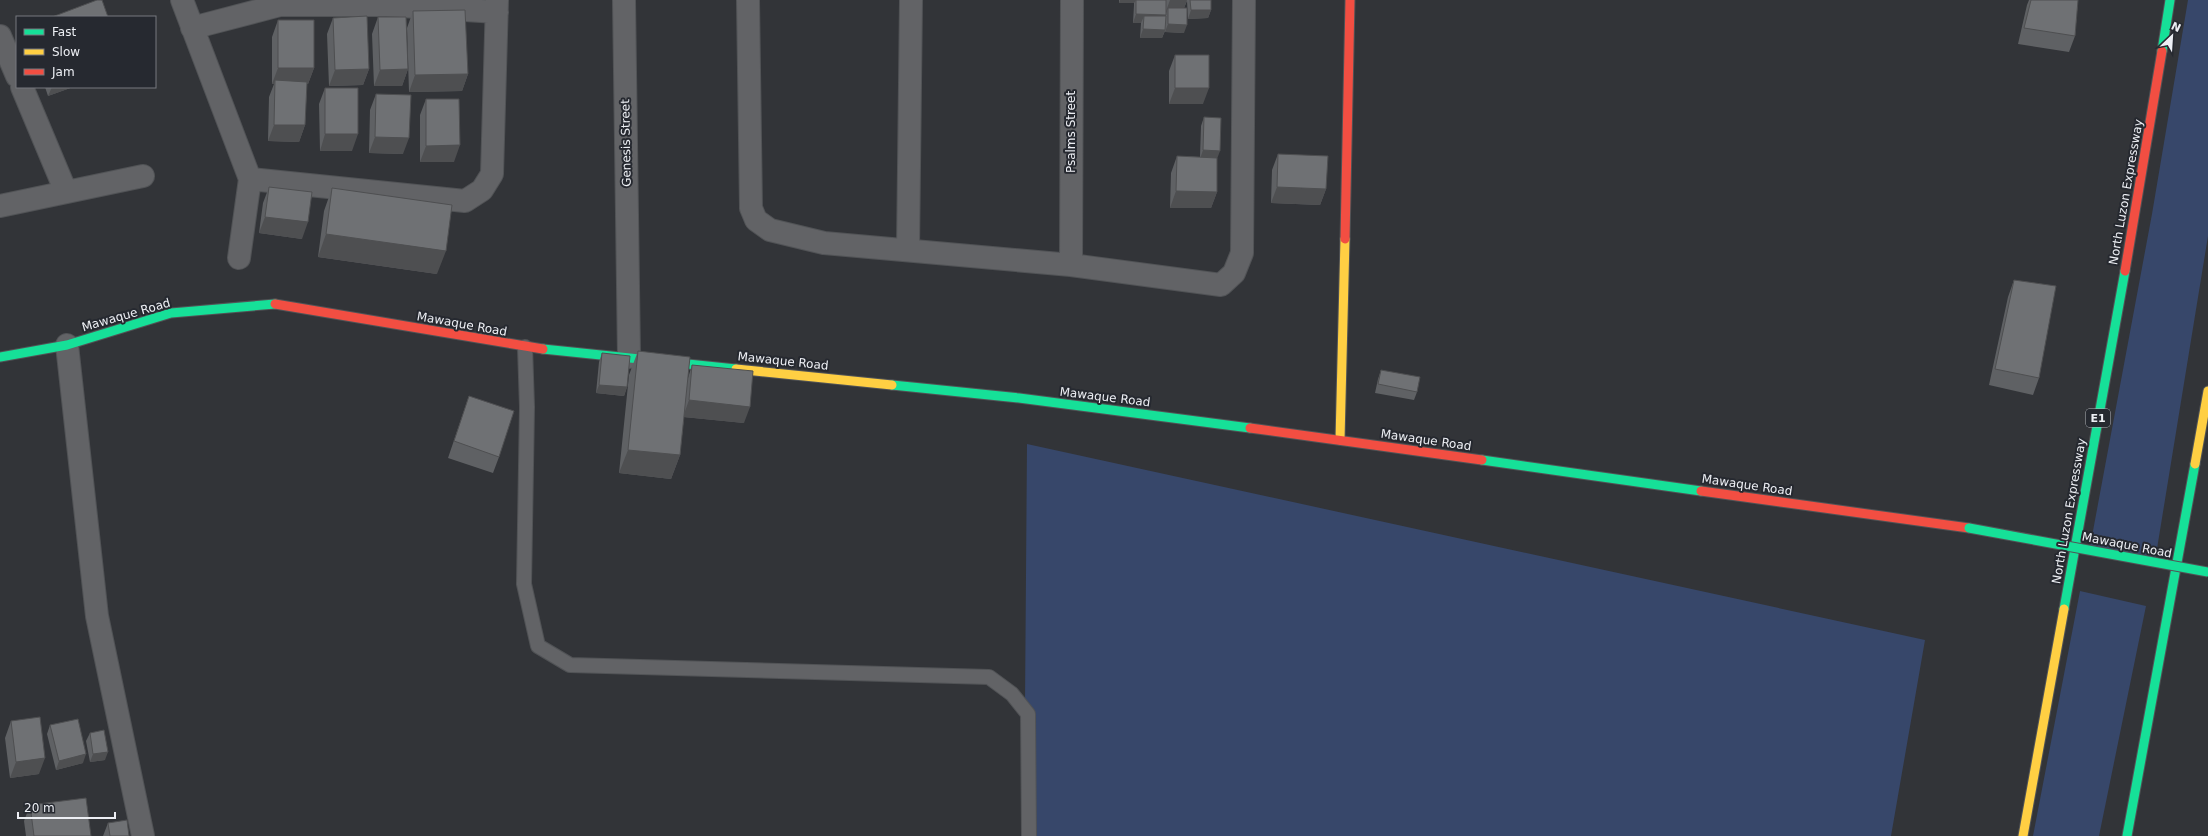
<svg xmlns="http://www.w3.org/2000/svg" width="2208" height="836" viewBox="0 0 2208 836" font-family="'DejaVu Sans',sans-serif">
<style>
.green{fill:#37476a}
.lines{fill:none;stroke-linecap:round;stroke-linejoin:round}
.lane-casing{stroke:#515356;stroke-width:16}
.street-casing{stroke:#515356;stroke-width:24}
.fast-casing{stroke:#515356;stroke-width:11}
.slow-casing{stroke:#515356;stroke-width:11}
.jam-casing{stroke:#515356;stroke-width:11}
.lane{stroke:#626366;stroke-width:14}
.street{stroke:#626366;stroke-width:22}
.fast{stroke:#16e098;stroke-width:9}
.slow{stroke:#ffcf43;stroke-width:9}
.jam{stroke:#f24e42;stroke-width:9}
.fast-bridge-casing{stroke:#515356;stroke-width:11;stroke-linecap:butt}
.fast-bridge{stroke:#16e098;stroke-width:9}
.wall{fill:#5f6164}
.shaded-wall{fill:#4e4f51}
.building{fill:#6f7174;stroke:#4e4f51}
.labels{text-anchor:middle;dominant-baseline:central;stroke-width:4;stroke-linejoin:round;paint-order:stroke}
.shield{fill:#262930;stroke:#b1b4b9;stroke-width:1}
.shield-label{font-size:11px;font-weight:bold;fill:#edeff4}
.street-label{font-size:12px;fill:#edeff4;stroke:#262930}
</style>
<rect width="100%" height="100%" fill="#323438"/>
<path class="green" d="M 2188,0 L 2208,0 L 2208,236 L 2155,561 L 2090,547 L 2152,214 Z
M 1027,444 L 1925,640 L 1891,836 L 1024,836 Z
M 2080,591 L 2146,606 L 2099,836 L 2033,836 Z"/>
<g class="lines">
<g class="lane-casing">
<path id="lane" d="M 525,347 L 527,407 L 524,584 L 538,646 L 570,665 L 989,677 L 1012,694 L 1028,714 L 1029,836"/>
</g>
<g class="street-casing">
<path id="street" d="M 182,0 L 250,179 L 239,258
M 624,0 L 629,357
M 748,0 L 751,208 L 756,220 L 770,230 L 824,243 L 1071,265 L 1221,285 L 1234,273 L 1242,253 L 1244,0
M 192,28 L 280,5 L 386,5 L 497,12
M 0,36 L 17,76
M 22,87 L 66,192
M 250,179 L 465,201 L 482,190 L 492,174 L 497,0
M 0,206 L 143,176
M 908,250 L 911,0
M 1071,265 L 1072,0
M 67,345 L 97,616 L 143,836"/>
</g>
<g class="fast-casing">
<path id="fast" d="M 2162,51 L 2170,0
M 543,349 L 736,369
M 0,357 L 67,345 L 171,313 L 275,304
M 892,385 L 1019,398 L 1250,428
M 1482,460 L 1701,491
M 2064,609 L 2125,271
M 2127,836 L 2195,464"/>
</g>
<g class="slow-casing">
<path id="slow" d="M 736,369 L 892,385
M 1340,440 L 1345,239
M 2195,464 L 2208,391
M 2023,836 L 2064,609"/>
</g>
<g class="jam-casing">
<path id="jam" d="M 1345,239 L 1350,0
M 2125,271 L 2162,51
M 275,304 L 543,349
M 1250,428 L 1482,460
M 1701,491 L 1969,528"/>
</g>
<use href="#lane" class="lane"/>
<use href="#street" class="street"/>
<use href="#fast" class="fast"/>
<use href="#slow" class="slow"/>
<use href="#jam" class="jam"/>
<g class="fast-bridge-casing">
<path id="fast-bridge" d="M 1969,528 L 2208,572"/>
</g>
<use href="#fast-bridge" class="fast-bridge"/>
</g>
<path class="wall" d="M 1119,0 L 1211,0 L 1211,10 L 1208,18 L 1188,19 L 1187,1 L 1184,8 L 1184,33 L 1165,32 L 1165,31 L 1162,38 L 1140,38 L 1141,23 L 1133,23 L 1134,5 L 1134,3 L 1119,3 Z
M 2029,0 L 2078,0 L 2075,36 L 2069,52 L 2018,44 L 2027,5 Z
M 413,11 L 468,74 L 462,91 L 409,92 L 407,28 Z
M 378,17 L 408,69 L 402,86 L 374,86 L 372,34 Z
M 333,18 L 369,69 L 363,85 L 329,86 L 327,34 Z
M 278,20 L 314,68 L 308,84 L 307,84 L 305,125 L 299,142 L 268,141 L 269,97 L 274,84 L 272,84 L 272,37 Z
M 1175,55 L 1203,104 L 1169,104 L 1169,71 Z
M 45,87 L 73,87 L 48,96 Z
M 325,88 L 352,151 L 320,151 L 319,104 Z
M 376,94 L 403,154 L 369,153 L 370,110 Z
M 426,99 L 454,162 L 420,162 L 420,115 Z
M 1204,117 L 1217,159 L 1217,192 L 1211,208 L 1170,208 L 1171,173 L 1177,156 L 1200,157 L 1201,126 Z
M 1278,154 L 1326,189 L 1320,205 L 1271,203 L 1272,170 Z
M 269,187 L 302,239 L 259,233 L 263,203 Z
M 332,188 L 437,274 L 318,257 L 324,211 Z
M 2014,280 L 2039,378 L 2033,395 L 1989,385 L 2008,297 Z
M 638,351 L 688,378 L 692,365 L 744,423 L 684,417 L 680,455 L 671,479 L 619,473 L 629,375 Z
M 602,353 L 627,387 L 624,396 L 596,393 L 599,362 Z
M 1381,370 L 1417,392 L 1414,400 L 1375,393 L 1378,379 Z
M 469,396 L 499,457 L 493,473 L 448,458 Z
M 11,721 L 39,774 L 10,778 L 5,738 Z
M 50,725 L 83,763 L 56,770 L 47,734 Z
M 90,733 L 105,760 L 90,762 L 86,741 Z
M 30,805 L 91,836 L 26,836 L 24,821 Z
M 108,823 L 129,836 L 103,836 Z"/>
<path class="shaded-wall" d="M 1120,0 L 1136,0 L 1134,3 L 1119,3 Z
M 1170,0 L 1187,0 L 1182,14 L 1168,8 L 1166,14 L 1165,14 Z
M 1191,10 L 1211,10 L 1208,18 L 1188,19 Z
M 1136,14 L 1166,15 L 1163,24 L 1144,16 L 1141,23 L 1133,23 Z
M 1168,24 L 1187,25 L 1184,33 L 1165,32 Z
M 1143,29 L 1165,30 L 1162,38 L 1140,38 Z
M 278,68 L 314,68 L 308,84 L 275,84 L 275,80 L 274,84 L 272,84 Z
M 369,69 L 363,85 L 329,86 L 335,70 Z
M 408,69 L 402,86 L 374,86 L 380,70 Z
M 468,74 L 462,91 L 409,92 L 415,75 Z
M 52,87 L 73,87 L 48,96 Z
M 1175,88 L 1209,88 L 1203,104 L 1169,104 Z
M 274,125 L 305,125 L 299,142 L 268,141 Z
M 325,134 L 358,134 L 352,151 L 320,151 Z
M 375,137 L 409,138 L 403,154 L 369,153 Z
M 460,145 L 454,162 L 420,162 L 426,146 Z
M 1203,150 L 1220,151 L 1217,159 L 1200,159 Z
M 1277,187 L 1326,189 L 1320,205 L 1271,203 Z
M 1176,191 L 1217,192 L 1211,208 L 1170,208 Z
M 265,217 L 308,222 L 302,239 L 259,233 Z
M 326,234 L 446,251 L 437,274 L 318,257 Z
M 599,385 L 627,387 L 624,396 L 596,393 Z
M 689,400 L 750,407 L 744,423 L 683,417 Z
M 628,450 L 680,455 L 671,479 L 619,473 Z
M 108,752 L 105,760 L 90,762 L 93,754 Z
M 86,754 L 83,763 L 56,770 L 59,761 Z
M 45,758 L 39,774 L 10,778 L 16,762 Z"/>
<path class="building" d="M 97,0 L 102,0 L 108,17 L 52,17 Z
M 1136,0 L 1166,0 L 1166,15 L 1136,14 Z
M 1190,0 L 1211,0 L 1211,10 L 1191,10 Z
M 2031,0 L 2078,0 L 2075,36 L 2024,28 Z
M 1168,8 L 1187,8 L 1187,25 L 1168,24 Z
M 465,10 L 468,74 L 415,75 L 413,11 Z
M 367,16 L 369,69 L 335,70 L 333,18 Z
M 1144,16 L 1166,16 L 1165,30 L 1143,29 Z
M 378,17 L 406,17 L 408,69 L 380,70 Z
M 278,20 L 314,20 L 314,68 L 278,68 Z
M 1175,55 L 1209,55 L 1209,88 L 1175,88 Z
M 275,80 L 307,82 L 305,125 L 274,125 Z
M 325,88 L 358,88 L 358,134 L 325,134 Z
M 376,94 L 411,95 L 409,138 L 375,137 Z
M 426,99 L 459,99 L 460,145 L 426,146 Z
M 1204,117 L 1221,118 L 1220,151 L 1203,150 Z
M 1278,154 L 1328,156 L 1326,189 L 1277,187 Z
M 1177,156 L 1217,158 L 1217,192 L 1176,191 Z
M 269,187 L 312,192 L 308,222 L 265,217 Z
M 332,188 L 452,205 L 446,251 L 326,234 Z
M 2014,280 L 2056,286 L 2039,378 L 1995,369 Z
M 638,351 L 690,357 L 680,455 L 628,450 Z
M 602,353 L 630,356 L 627,387 L 599,385 Z
M 692,365 L 753,371 L 750,407 L 689,400 Z
M 1381,370 L 1420,377 L 1417,392 L 1378,384 Z
M 469,396 L 514,411 L 499,457 L 454,441 Z
M 40,717 L 45,758 L 16,762 L 11,721 Z
M 78,719 L 86,754 L 59,761 L 50,725 Z
M 104,730 L 108,752 L 93,754 L 90,733 Z
M 86,798 L 91,836 L 34,836 L 30,805 Z
M 127,820 L 129,836 L 110,836 L 108,823 Z"/>
<g class="labels">
<rect class="shield" x="2086" y="409" width="24" height="18" rx="3"/>
<g class="shield-label">
<text x="2098" y="418">E1</text>
</g>
<g class="street-label">
<text transform="translate(1071 132) rotate(-90)">Psalms Street</text>
<text transform="translate(626 143) rotate(-91)">Genesis Street</text>
<text transform="translate(2126 192) rotate(-80)">North Luzon Expressway</text>
<text transform="translate(126 315) rotate(-16)">Mawaque Road</text>
<text transform="translate(462 324) rotate(10)">Mawaque Road</text>
<text transform="translate(783 361) rotate(6)">Mawaque Road</text>
<text transform="translate(1105 397) rotate(7)">Mawaque Road</text>
<text transform="translate(1426 440) rotate(8)">Mawaque Road</text>
<text transform="translate(1747 485) rotate(8)">Mawaque Road</text>
<text transform="translate(2069 511) rotate(-80)">North Luzon Expressway</text>
<text transform="translate(2127 545) rotate(11)">Mawaque Road</text>
</g>
</g>
<rect x="16" y="16" width="140" height="72" fill="#262930" stroke="#76787e"/>
<rect x="24" y="29" width="20" height="6" fill="#16e098" stroke="#76787e"/>
<text x="52" y="36" font-size="12" fill="#edeff4">Fast</text>
<rect x="24" y="49" width="20" height="6" fill="#ffcf43" stroke="#76787e"/>
<text x="52" y="56" font-size="12" fill="#edeff4">Slow</text>
<rect x="24" y="69" width="20" height="6" fill="#f24e42" stroke="#76787e"/>
<text x="52" y="76" font-size="12" fill="#edeff4">Jam</text>
<g transform="translate(2172 36) rotate(25)" stroke="#262930" stroke-width="3" paint-order="stroke">
<path d="M0-3L7 15L0 10L-7 15Z" fill="#edeff4"/>
<text y="-6" font-size="11" font-weight="bold" text-anchor="middle" fill="#edeff4">N</text>
</g>
<path d="M18 812v6h97v-6" fill="none" stroke="#edeff4" stroke-width="2"/>
<text x="24" y="812" font-size="12" fill="#edeff4" stroke="#262930" stroke-width="3" paint-order="stroke">20 m</text>
</svg>
